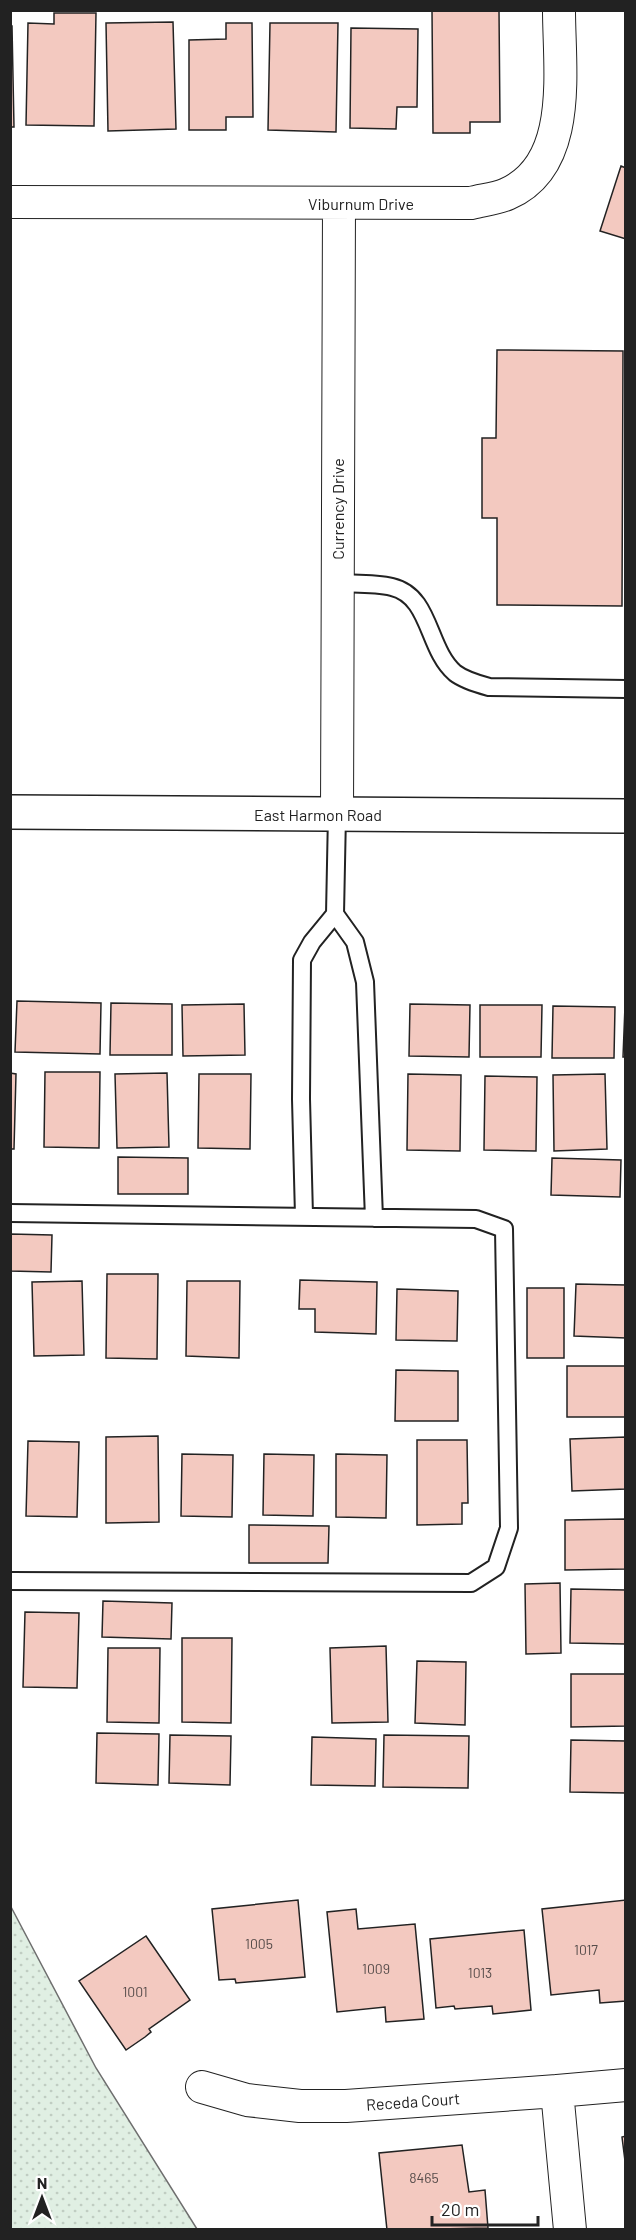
<svg xmlns="http://www.w3.org/2000/svg" width="636" height="2240" viewBox="0 0 636 2240" font-family="Barlow,sans-serif">
<style>
.green{fill:url(#green-dots);stroke:#6f6f6f;stroke-width:1.5}
.building{fill:#f3c9c0;stroke:#222;stroke-width:1.5}
.lines{fill:none;stroke-linecap:round;stroke-linejoin:round}
.lane-casing{stroke:#222;stroke-width:20}
.street-casing{stroke:#222;stroke-width:34}
.secondary-casing{stroke:#222;stroke-width:36}
.lane{stroke:#fff;stroke-width:16}
.street{stroke:#fff;stroke-width:32}
.secondary{stroke:#fff;stroke-width:33}
.labels{text-anchor:middle;dominant-baseline:central;stroke-width:4.5;stroke-linejoin:round;paint-order:stroke}
.number-label{font-size:14px;fill:#564c4a}
.street-label{font-size:16px;fill:#222;stroke:#fff}
</style>
<defs>
<pattern id="green-dots" width="8" height="8" patternUnits="userSpaceOnUse" patternTransform="scale(1.5)"><rect width="8" height="8" fill="#e0efe3"/><path d="M2 2h.1M6 6h.1" fill="none" stroke="#c0cdc2" stroke-width="1.8" stroke-linecap="round"/></pattern>
</defs>
<rect width="100%" height="100%" fill="#fff"/>
<path class="green" d="M 10,1905 L 96,2068 L 197,2229 L 11,2229 Z"/>
<path class="building" d="M 432,10 L 499,10 L 500,122 L 470,122 L 470,133 L 433,133 Z
M 54,13 L 96,13 L 94,126 L 26,125 L 28,23 L 54,24 Z
M 173,22 L 176,129 L 108,131 L 106,23 Z
M 226,23 L 252,23 L 253,117 L 226,117 L 226,130 L 189,130 L 189,40 L 226,39 Z
M 270,23 L 338,23 L 336,132 L 268,130 Z
M 10,26 L 12,26 L 14,127 L 10,127 Z
M 351,28 L 418,29 L 417,107 L 397,107 L 396,129 L 350,128 Z
M 621,166 L 626,168 L 626,239 L 600,231 Z
M 497,350 L 623,351 L 622,606 L 497,605 L 497,518 L 482,518 L 482,438 L 496,438 Z
M 17,1001 L 101,1003 L 100,1054 L 15,1052 Z
M 111,1003 L 172,1004 L 172,1055 L 110,1055 Z
M 244,1004 L 245,1055 L 183,1056 L 182,1005 Z
M 410,1004 L 470,1005 L 469,1057 L 409,1056 Z
M 480,1005 L 542,1005 L 541,1057 L 480,1057 Z
M 553,1006 L 615,1007 L 614,1058 L 552,1058 Z
M 625,1006 L 626,1006 L 626,1057 L 623,1057 Z
M 45,1072 L 100,1072 L 99,1148 L 44,1147 Z
M 10,1073 L 16,1074 L 14,1149 L 10,1149 Z
M 167,1073 L 169,1147 L 117,1148 L 115,1074 Z
M 199,1074 L 251,1074 L 250,1149 L 198,1148 Z
M 408,1074 L 461,1075 L 460,1151 L 407,1150 Z
M 605,1074 L 607,1149 L 554,1151 L 553,1075 Z
M 485,1076 L 537,1077 L 536,1151 L 484,1150 Z
M 118,1157 L 188,1158 L 188,1194 L 118,1194 Z
M 552,1158 L 621,1160 L 620,1197 L 551,1195 Z
M 10,1234 L 52,1235 L 51,1272 L 10,1271 Z
M 107,1274 L 158,1274 L 157,1359 L 106,1358 Z
M 300,1280 L 377,1282 L 376,1334 L 315,1332 L 315,1309 L 299,1309 Z
M 82,1281 L 84,1355 L 34,1356 L 32,1282 Z
M 187,1281 L 240,1281 L 239,1358 L 186,1356 Z
M 576,1284 L 626,1285 L 626,1338 L 574,1336 Z
M 527,1288 L 564,1288 L 564,1358 L 527,1358 Z
M 397,1289 L 458,1291 L 457,1341 L 396,1340 Z
M 567,1366 L 626,1366 L 626,1417 L 567,1417 Z
M 396,1370 L 458,1371 L 458,1421 L 395,1421 Z
M 158,1436 L 159,1522 L 106,1523 L 106,1437 Z
M 626,1437 L 626,1489 L 572,1491 L 570,1439 Z
M 417,1440 L 467,1440 L 468,1503 L 462,1503 L 462,1524 L 417,1525 Z
M 28,1441 L 79,1442 L 77,1517 L 26,1516 Z
M 182,1454 L 233,1455 L 232,1517 L 181,1516 Z
M 264,1454 L 314,1455 L 313,1516 L 263,1515 Z
M 336,1454 L 387,1455 L 386,1518 L 336,1517 Z
M 626,1519 L 626,1569 L 565,1570 L 565,1520 Z
M 249,1525 L 329,1526 L 328,1563 L 249,1563 Z
M 560,1583 L 561,1653 L 526,1654 L 525,1584 Z
M 571,1589 L 626,1590 L 626,1644 L 570,1643 Z
M 103,1601 L 172,1603 L 171,1639 L 102,1637 Z
M 25,1612 L 79,1613 L 77,1688 L 23,1687 Z
M 182,1638 L 232,1638 L 231,1723 L 182,1722 Z
M 386,1646 L 388,1722 L 332,1723 L 330,1648 Z
M 108,1648 L 160,1648 L 159,1723 L 107,1722 Z
M 417,1661 L 466,1662 L 465,1725 L 415,1723 Z
M 571,1674 L 626,1674 L 626,1726 L 571,1727 Z
M 97,1733 L 159,1734 L 158,1785 L 96,1783 Z
M 170,1735 L 231,1736 L 230,1785 L 169,1783 Z
M 384,1735 L 469,1736 L 468,1788 L 383,1787 Z
M 312,1737 L 376,1739 L 375,1786 L 311,1785 Z
M 571,1740 L 626,1741 L 626,1793 L 570,1792 Z
M 298,1900 L 305,1977 L 236,1983 L 235,1979 L 219,1980 L 212,1909 Z
M 626,1900 L 626,2001 L 600,2003 L 599,1990 L 551,1995 L 542,1909 Z
M 356,1909 L 358,1929 L 415,1924 L 424,2019 L 386,2022 L 385,2007 L 337,2012 L 327,1912 Z
M 524,1930 L 531,2010 L 493,2014 L 492,2006 L 455,2009 L 454,2006 L 436,2008 L 430,1939 Z
M 146,1936 L 190,2000 L 149,2029 L 151,2032 L 145,2037 L 126,2050 L 79,1981 Z
M 626,2136 L 626,2169 L 622,2137 Z
M 462,2145 L 469,2192 L 485,2190 L 488,2228 L 387,2230 L 379,2153 Z"/>
<g class="lines">
<g class="lane-casing">
<path id="lane" d="M 337,583 C 354,584 375,583 392,587 C 431,596 427,649 455,673 C 464,680 478,684 489,687 L 626,689
M 337,814 L 335,914 L 355,942 L 365,982 L 374,1218
M 10,1213 L 476,1219 L 504,1229 L 509,1528 L 496,1567 L 471,1583 L 10,1581
M 304,1216 L 301,1099 L 302,960 L 312,942 L 335,914"/>
</g>
<g class="street-casing">
<path id="street" d="M 10,202 L 471,203 C 482,200 496,199 507,194 C 574,165 559,70 559,10
M 337,814 L 339,204
M 202,2087 L 247,2100 L 300,2106 L 346,2106 L 557,2091 L 626,2085
M 557,2091 L 570,2230"/>
</g>
<g class="secondary-casing">
<path id="secondary" d="M 10,812 L 626,816"/>
</g>
<use href="#lane" class="lane"/>
<use href="#street" class="street"/>
<use href="#secondary" class="secondary"/>
</g>
<g class="labels">
<g class="number-label">
<text x="259" y="1943">1005</text>
<text x="586" y="1949">1017</text>
<text x="376" y="1968">1009</text>
<text x="480" y="1972">1013</text>
<text x="135" y="1991">1001</text>
<text x="424" y="2177">8465</text>
</g>
<g class="street-label">
<text x="361" y="203">Viburnum Drive</text>
<text transform="translate(337 509) rotate(-90)">Currency Drive</text>
<text x="318" y="814">East Harmon Road</text>
<text transform="translate(413 2101) rotate(-4)">Receda Court</text>
</g>
</g>
<rect width="636" height="2240" fill="none" stroke="#222222" stroke-width="24"/>
<g transform="translate(42 2198)" stroke="#ffffff" stroke-width="4.5" paint-order="stroke">
<path d="M0-4.5L10 22L0 15L-10 22Z" fill="#222222"/>
<text y="-9" font-size="16" font-weight="bold" text-anchor="middle" fill="#222222">N</text>
</g>
<path d="M432 2216v9h106v-9" fill="none" stroke="#222222" stroke-width="3"/>
<text x="441" y="2216" font-size="18" fill="#222222" stroke="#ffffff" stroke-width="4.5" paint-order="stroke">20 m</text>
</svg>
